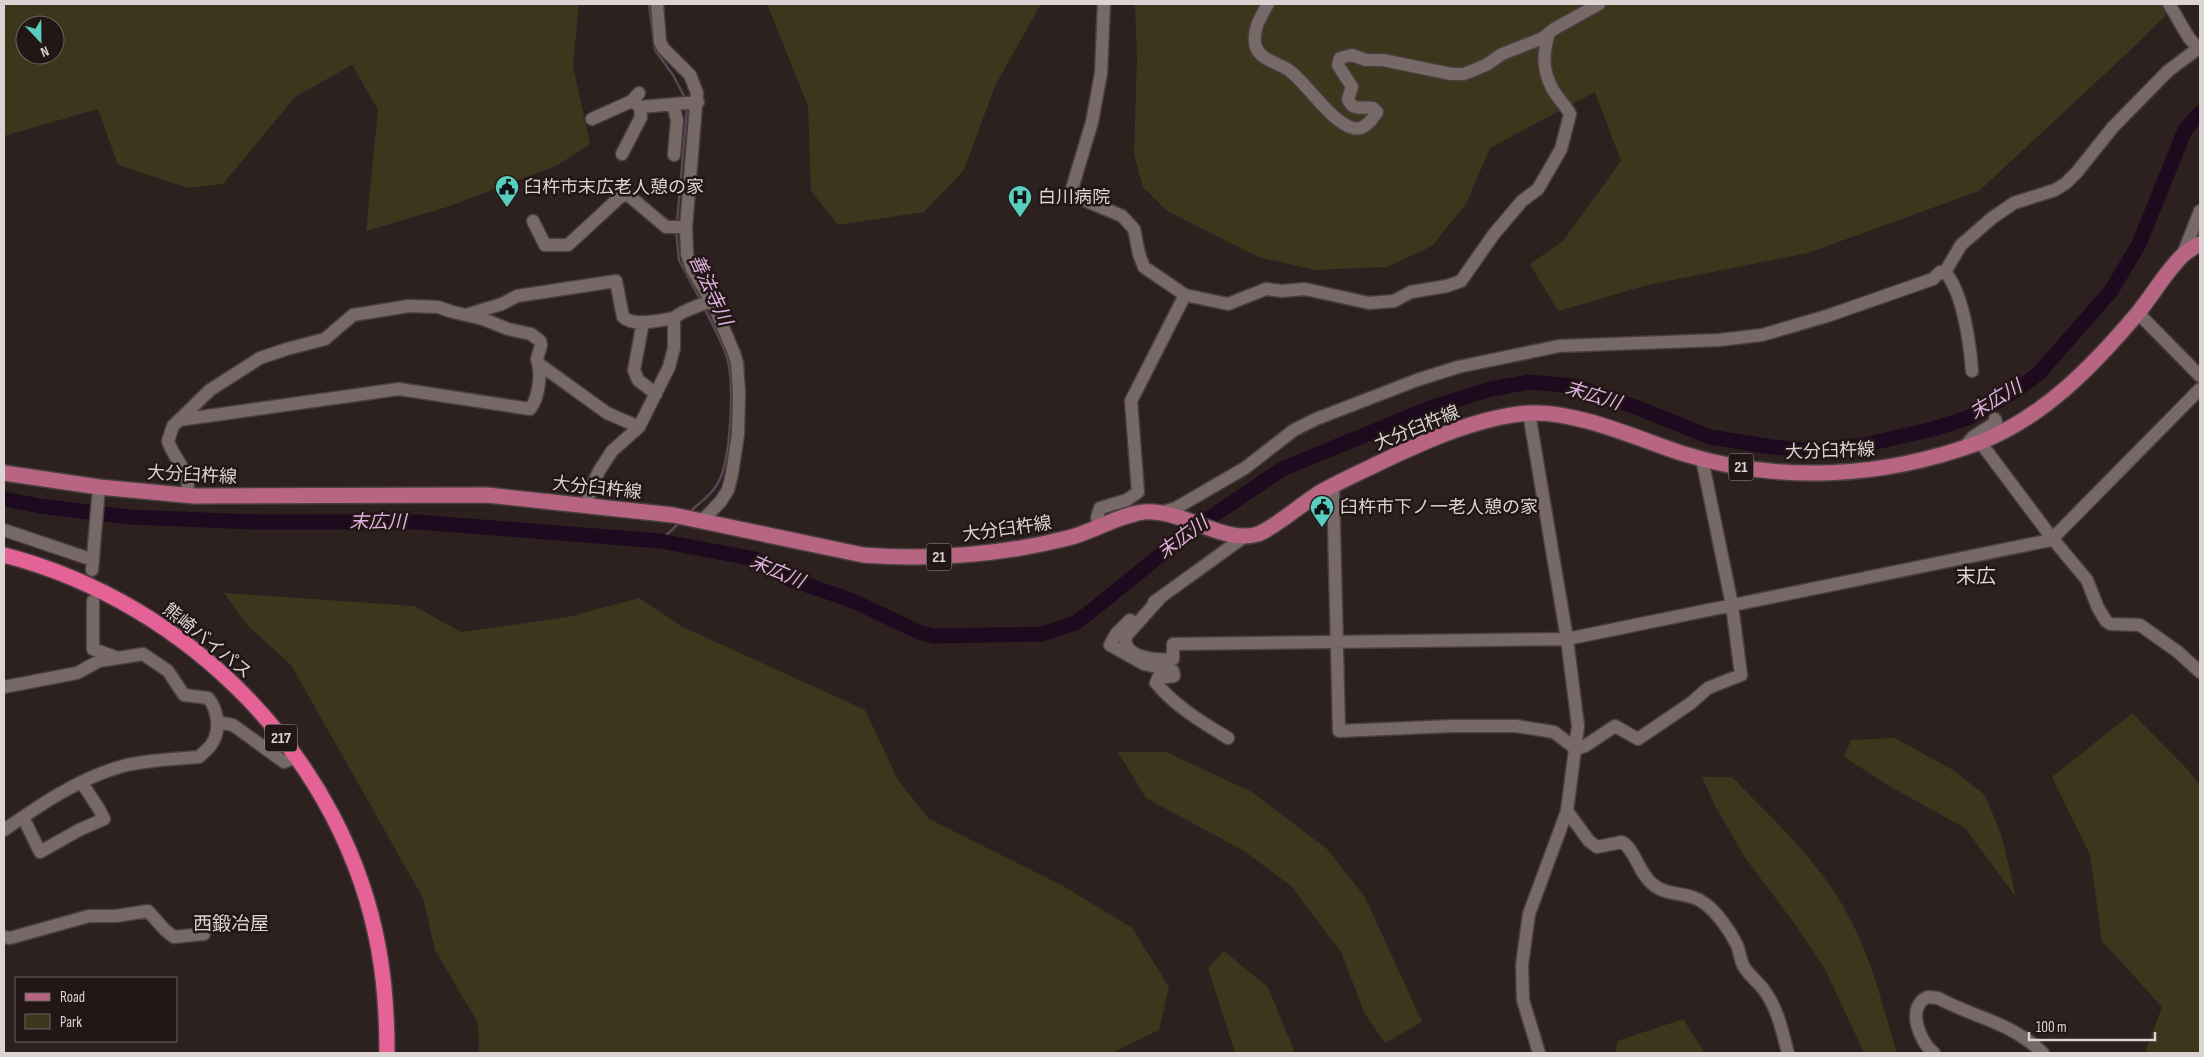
<svg xmlns="http://www.w3.org/2000/svg" width="2204" height="1057" viewBox="0 0 2204 1057" font-family="'Sofia Sans Condensed','Noto Sans JP',sans-serif">
<style>
.green{fill:#3d351c;fill-rule:evenodd}
.lines{fill:none;stroke-linecap:round;stroke-linejoin:round}
.stream{stroke:#574655;stroke-width:2.5}
.river{stroke:#1f091f;stroke-width:15}
.minor-casing{stroke:#483f3e;stroke-width:15}
.major-casing{stroke:#483f3e;stroke-width:18}
.highway-casing{stroke:#483f3e;stroke-width:18}
.minor{stroke:#766967;stroke-width:12}
.major{stroke:#b86583;stroke-width:15}
.highway{stroke:#e46296;stroke-width:15}
.labels{text-anchor:middle;dominant-baseline:central;stroke-width:5;stroke-linejoin:round;paint-order:stroke}
.shield{fill:#221716;stroke:#a49b9a;stroke-width:1}
.shield-label{font-size:16px;font-weight:bold;fill:#dbd4d3}
.poi-label{font-size:18px;fill:#dbd4d3;stroke:#221716;text-anchor:start}
.street-label{font-size:18px;fill:#dbd4d3;stroke:#221716}
.water-label{font-size:19px;font-style:italic;fill:#e0b0df;stroke:#221716}
.neighbourhood-label{font-size:19px;fill:#dbd4d3;stroke:#221716}
.quarter-label{font-size:20px;fill:#dbd4d3;stroke:#221716}
</style>
<rect width="100%" height="100%" fill="#2c211f"/>
<path class="green" d="M 4,4 L 579,4 L 573,66 L 590,144 L 558,165 L 447,207 L 366,231 L 378,110 L 352,65 L 295,97 L 223,184 L 188,188 L 118,165 L 98,109 L 4,136 ZM 25,25 L 55,25 L 55,55 L 25,55 Z
M 767,4 L 1041,4 L 995,86 L 964,170 L 924,212 L 838,225 L 811,191 L 808,106 Z
M 1135,4 L 2177,4 L 2138,43 L 1979,191 L 1808,253 L 1648,285 L 1558,311 L 1530,264 L 1563,241 L 1621,161 L 1595,92 L 1490,148 L 1466,204 L 1432,246 L 1387,267 L 1315,270 L 1258,257 L 1167,211 L 1143,187 L 1134,155 L 1137,57 Z
M 224,593 L 414,606 L 461,632 L 568,617 L 639,598 L 681,626 L 865,710 L 898,780 L 929,819 L 1063,886 L 1132,928 L 1169,987 L 1159,1030 L 1112,1053 L 479,1053 L 478,1023 L 435,950 L 423,898 L 291,665 L 247,625 Z
M 2132,713 L 2189,771 L 2200,786 L 2200,1053 L 2145,1053 L 2162,1007 L 2102,941 L 2090,855 L 2052,777 Z
M 1895,738 L 1953,770 L 1985,795 L 2002,837 L 2016,897 L 1965,828 L 1891,787 L 1844,757 L 1851,740 Z
M 1118,752 L 1166,752 L 1252,792 L 1327,849 L 1365,897 L 1422,1022 L 1385,1043 L 1365,1014 L 1341,952 L 1291,886 L 1244,851 L 1146,798 Z
M 1702,777 L 1732,777 C 1774,821 1821,862 1849,917 C 1872,959 1883,1008 1897,1053 L 1864,1053 L 1825,969 L 1795,924 L 1746,859 L 1715,806 Z
M 1224,951 L 1268,987 L 1295,1053 L 1235,1053 L 1208,968 Z
M 1683,1019 L 1705,1053 L 1616,1053 L 1617,1041 Z"/>
<g class="lines">
<path class="stream" d="M 649,4 L 655,50 L 673,75 L 686,100
M 677,222 L 687,108
M 676,230 L 679,260 L 701,301
M 688,513 C 698,504 711,496 718,483 C 731,460 734,387 728,361 C 723,343 713,325 704,308
M 660,541 L 679,523"/>
<path class="river" d="M 4,499 L 40,506 L 129,517 L 256,522 L 418,522 L 660,541 L 755,559 L 789,579 L 851,600 L 921,633 L 934,636 L 1042,634 L 1075,623 L 1090,612 L 1189,532 L 1282,469 L 1433,407 L 1491,389 L 1529,382 L 1574,386 L 1638,408 L 1710,437 L 1772,447 L 1815,451 L 1864,445 L 1933,429 L 1968,418 L 2018,389 L 2039,373 L 2111,291 L 2139,244 L 2185,130 L 2200,113"/>
<g class="minor-casing">
<path id="minor" d="M 657,4 L 660,42 L 663,48 L 690,75 L 697,93 L 686,227 L 687,254 L 692,269 L 714,306 L 734,353 L 737,363 L 739,393 L 738,434 L 732,474 L 728,490 L 721,501 L 702,521
M 1104,4 L 1101,73 L 1092,122 L 1071,192 L 1084,200 L 1122,216 L 1134,229 L 1139,254 L 1144,267 L 1185,295 L 1228,304 L 1266,289 L 1282,291 L 1305,289 L 1369,303 L 1394,301 L 1411,292 L 1447,286 L 1461,281 L 1494,234 L 1522,201 L 1538,189 L 1561,149 L 1570,114 C 1565,104 1557,98 1552,88 C 1542,69 1543,53 1549,33
M 1268,4 C 1261,16 1251,32 1256,47 C 1261,61 1280,63 1290,71 C 1308,85 1331,122 1353,128 C 1363,131 1372,120 1377,112 L 1373,108 C 1362,106 1353,112 1348,99 L 1352,87 L 1338,65 L 1340,58 L 1352,55 L 1366,60 L 1383,60 L 1451,74 L 1464,74 L 1486,65 L 1502,54 L 1543,38 L 1554,29 L 1599,4
M 2169,4 L 2189,38 L 2198,48
M 632,101 L 640,107 L 698,102
M 673,105 L 677,120 L 674,155
M 592,119 L 632,101 L 639,93
M 622,154 L 641,117 L 640,107
M 533,221 L 545,245 L 568,245 L 620,197 L 627,194 L 666,227 L 686,227
M 2183,254 L 2200,211
M 1945,272 C 1963,292 1970,344 1972,371
M 2138,313 L 2200,376
M 469,314 L 502,304 L 517,296 L 616,281 L 623,317 C 634,327 660,320 674,318
M 643,322 L 634,370 L 638,380 L 656,394
M 539,364 L 607,413 L 639,427
M 1529,413 L 1567,639 L 1578,726 L 1567,811 L 1529,914 L 1522,965 L 1523,1000 L 1539,1053
M 179,420 L 399,389 L 530,409 C 539,398 542,372 537,359 L 541,345 L 540,341 L 531,334 L 508,329 L 483,319 L 453,312 L 438,307 L 409,306 L 353,315 L 325,339 L 287,349 L 260,358 L 210,390 L 173,426 L 168,441 C 174,460 194,475 186,495
M 1980,442 L 2052,538 L 2087,580 L 2098,608 L 2106,621 L 2110,624 L 2140,625 L 2178,652 L 2200,672
M 1967,444 L 1973,437 L 1996,422 L 1995,419
M 1333,485 L 1339,731 L 1453,726 L 1516,726 L 1554,732 L 1576,749 L 1585,746 L 1615,726 L 1638,739 L 1691,703 L 1708,688 L 1741,675 L 1732,605 L 1702,459
M 587,505 L 590,490 L 599,471 L 612,451 L 639,427 L 669,367 L 674,348 L 674,318 C 684,309 699,307 711,300
M 1163,512 L 1176,508 L 1245,468 L 1294,430 L 1316,419 L 1417,380 L 1458,367 L 1559,346 L 1719,340 L 1762,335 L 1827,316 L 1933,279 L 1940,272 L 1945,272 L 1961,245 L 1992,218 L 2014,203 L 2055,190 L 2066,183 L 2077,172 L 2113,127 L 2168,71 L 2200,47
M 1101,527 L 1097,518 L 1100,508 L 1127,500 L 1138,492 L 1131,401 L 1185,295
M 4,530 L 93,560
M 92,570 L 99,487
M 1160,598 L 1126,636 C 1120,658 1159,661 1173,659 L 1173,644 L 1567,639 L 2051,540 L 2200,389
M 93,601 L 93,649 L 115,657
M 1154,602 L 1244,537
M 1130,620 L 1116,634 L 1110,645 L 1144,664 L 1173,671 L 1174,676 L 1158,678 L 1156,683 C 1175,706 1203,723 1228,738
M 4,687 L 77,673 L 99,661 L 143,654 L 168,671 L 184,695 L 208,698 C 218,709 221,732 211,745 C 208,749 203,753 199,757 C 176,759 145,760 123,766 C 79,778 40,805 4,830
M 217,722 L 233,725 L 284,762 L 296,757
M 1567,811 L 1589,841 L 1597,847 L 1622,842 C 1636,850 1638,874 1655,886 C 1670,897 1688,891 1704,903 C 1717,912 1730,931 1737,945 C 1740,952 1740,960 1744,967 C 1749,975 1758,982 1764,990 C 1778,1009 1782,1031 1788,1053
M 23,817 L 40,852 L 79,830 L 104,819 L 99,809 L 82,783
M 4,937 L 10,938 L 89,916 L 116,916 L 148,911 L 165,930 L 174,937 L 204,934
M 1934,1053 C 1920,1043 1905,1006 1928,997 L 1938,998 C 1977,1019 2009,1021 2043,1053"/>
</g>
<g class="major-casing">
<path id="major" d="M 4,473 L 99,487 L 194,496 L 487,495 L 673,515 L 863,555 C 931,560 1001,555 1068,538 C 1093,532 1118,515 1144,512 C 1183,509 1225,545 1258,534 C 1274,528 1302,504 1319,493 C 1338,482 1359,473 1379,463 C 1423,442 1482,415 1532,413 C 1576,411 1639,439 1681,453 C 1779,484 1882,478 1978,443 C 2043,418 2093,366 2137,314 C 2152,296 2165,273 2182,256 C 2187,251 2194,247 2200,244"/>
</g>
<g class="highway-casing">
<path id="highway" d="M 4,555 C 190,603 345,760 379,951 C 385,985 387,1019 387,1053"/>
</g>
<use href="#minor" class="minor"/>
<use href="#major" class="major"/>
<use href="#highway" class="highway"/>
</g>
<defs>
<g id="civic-pin" transform="scale(1.25)"><path d="M0 17L-7.5 6A9.5 9.5 0 1 1 7.5 6Z" fill="#59cebe" stroke="#221716"/><path d="M-.6-6.5H3V-4.5H.6V-3L4-1V1h2V6H-6V1h2V-1L-.6-3ZM-1.2 2.5V6h2.4V2.5Z" fill="#111"/></g>
<g id="hospital-pin" transform="scale(1.25)"><path d="M0 17L-7.5 6A9.5 9.5 0 1 1 7.5 6Z" fill="#59cebe" stroke="#221716"/><path d="M-5-5h3v3.5h4V-5h3V5h-3V1.5h-4V5h-3Z" fill="#111"/></g>
</defs>
<g fill-rule="evenodd">
<use href="#civic-pin" x="507" y="187"/>
<use href="#hospital-pin" x="1020" y="197"/>
<use href="#civic-pin" x="1322" y="507"/>
</g>
<g class="labels">
<g class="shield">
<rect x="1728.5" y="453.5" width="25" height="27" rx="4"/>
<rect x="926.5" y="543.5" width="25" height="27" rx="4"/>
<rect x="265" y="724.5" width="32" height="27" rx="4"/>
</g>
<g class="shield-label">
<text x="1741" y="467">21</text>
<text x="939" y="557">21</text>
<text x="281" y="738">217</text>
</g>
<g class="poi-label">
<text x="524" y="187">臼杵市末広老人憩の家</text>
<text x="1038" y="197">白川病院</text>
<text x="1340" y="507">臼杵市下ノ一老人憩の家</text>
</g>
<g class="street-label">
<text transform="translate(1417 428) rotate(-22)">大分臼杵線</text>
<text transform="translate(1830 451) rotate(-2)">大分臼杵線</text>
<text transform="translate(192 475) rotate(3)">大分臼杵線</text>
<text transform="translate(597 488) rotate(6)">大分臼杵線</text>
<text transform="translate(1007 529) rotate(-8)">大分臼杵線</text>
<text transform="translate(207 641) rotate(39)">熊崎バイパス</text>
</g>
<g class="water-label">
<text transform="translate(710 290) rotate(65)">善法寺川</text>
<text transform="translate(1593 396) rotate(17)">末広川</text>
<text transform="translate(1996 400) rotate(-31)">末広川</text>
<text x="378" y="522">末広川</text>
<text transform="translate(1183 538) rotate(-37)">末広川</text>
<text transform="translate(777 572) rotate(23)">末広川</text>
</g>
<g class="neighbourhood-label">
<text x="231" y="924">西鍛冶屋</text>
</g>
<g class="quarter-label">
<text x="1976" y="577">末広</text>
</g>
</g>
<rect width="2204" height="1057" fill="none" stroke="#dbd4d3" stroke-width="10"/>
<rect x="15" y="977" width="162" height="65" fill="#221716" stroke="#6c6362"/>
<rect x="25" y="993" width="25" height="8" fill="#b86583" stroke="#6c6362"/>
<text x="60" y="1002" font-size="15" fill="#dbd4d3">Road</text>
<rect x="25" y="1014" width="25" height="15" fill="#3d351c" stroke="#6c6362"/>
<text x="60" y="1027" font-size="15" fill="#dbd4d3">Park</text>
<g transform="translate(40 40) rotate(158)"><circle r="24" fill="#221716" stroke="#6c6362"/>
<path d="M0-4L9 19L0 12L-9 19Z" fill="#59cebe"/>
<text y="-8" font-size="14" font-weight="bold" text-anchor="middle" fill="#dbd4d3">N</text>
</g>
<path d="M2029 1032v8h126v-8" fill="none" stroke="#dbd4d3" stroke-width="2.5"/>
<text x="2036" y="1032" font-size="15" fill="#dbd4d3" stroke="#221716" stroke-width="4" paint-order="stroke">100 m</text>
</svg>
